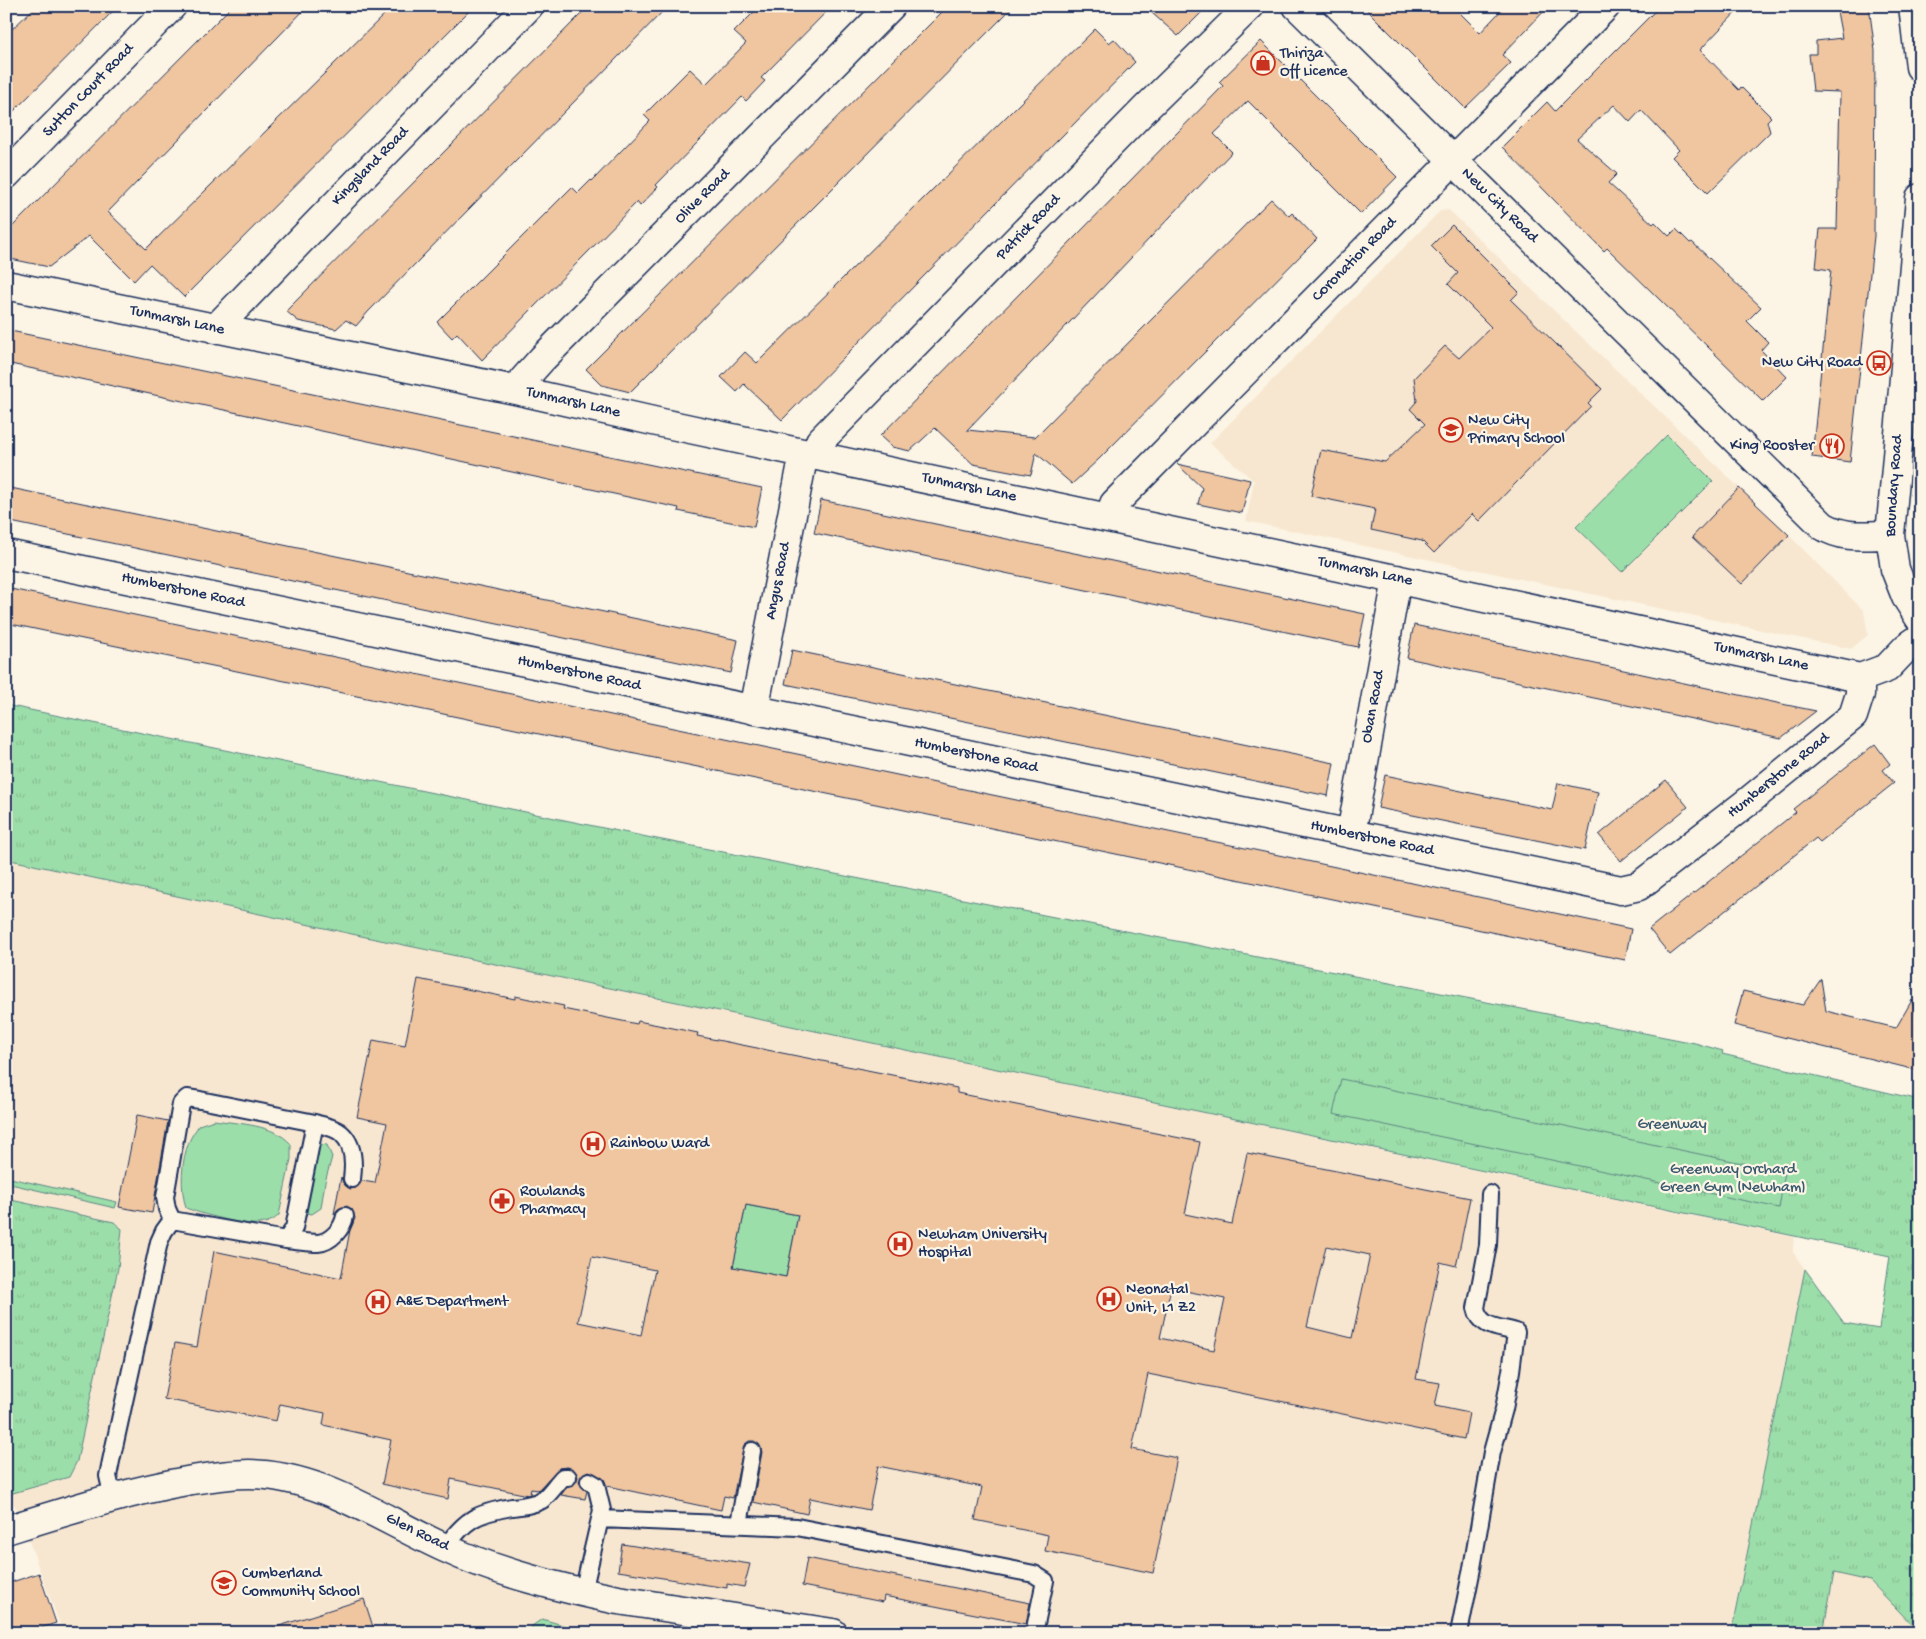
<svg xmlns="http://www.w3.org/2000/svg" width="1926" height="1639" viewBox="0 0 1926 1639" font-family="'Gochi Hand',sans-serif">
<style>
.built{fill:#f8e7d0}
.grass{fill:url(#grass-tufts);stroke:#5c8684}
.garden{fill:#9cdea9;stroke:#5c8684}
.building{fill:#f0c6a0;stroke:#1b2f5e;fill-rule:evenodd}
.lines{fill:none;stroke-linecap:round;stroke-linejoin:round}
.service-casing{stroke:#1b2f5e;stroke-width:20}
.minor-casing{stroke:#1b2f5e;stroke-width:31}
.tertiary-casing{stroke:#1b2f5e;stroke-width:31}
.service{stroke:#fcf5e5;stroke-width:16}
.minor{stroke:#fcf5e5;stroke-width:28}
.tertiary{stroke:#fcf5e5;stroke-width:28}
.labels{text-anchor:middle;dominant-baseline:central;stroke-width:4.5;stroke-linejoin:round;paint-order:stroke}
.poi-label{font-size:16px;fill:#1b2f5e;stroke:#fcf5e5;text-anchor:start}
.street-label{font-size:16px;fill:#1b2f5e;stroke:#fcf5e5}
.park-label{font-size:16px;fill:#3b5b71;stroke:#fcf5e5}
</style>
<defs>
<pattern id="grass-tufts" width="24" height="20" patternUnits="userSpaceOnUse" patternTransform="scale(1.25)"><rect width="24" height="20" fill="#9cdea9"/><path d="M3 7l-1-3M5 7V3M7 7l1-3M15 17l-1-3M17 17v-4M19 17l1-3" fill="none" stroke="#86bf94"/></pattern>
</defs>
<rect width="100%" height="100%" fill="#fcf5e5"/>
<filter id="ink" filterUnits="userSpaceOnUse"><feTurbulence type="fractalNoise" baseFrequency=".02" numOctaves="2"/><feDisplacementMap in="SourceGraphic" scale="10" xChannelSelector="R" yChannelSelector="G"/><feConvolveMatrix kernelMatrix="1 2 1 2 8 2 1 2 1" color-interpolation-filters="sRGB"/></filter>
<g filter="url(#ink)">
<path class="built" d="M 1449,210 L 1789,535 L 1864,611 L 1868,635 L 1851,649 L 1246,521 L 1254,481 L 1210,443 L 1440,211 Z
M 1920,418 L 1920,561 L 1913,552 L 1917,424 Z
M 6,859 L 361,936 L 1794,1237 L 1793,1252 L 1844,1324 L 1879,1329 L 1890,1256 L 1920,1633 L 63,1633 L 17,1509 L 6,1495 Z"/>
<path class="grass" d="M 6,705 L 652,838 L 1695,1043 L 1723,1051 L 1722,1054 L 1920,1100 L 1920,1633 L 1870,1581 L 1834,1573 L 1823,1633 L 1731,1633 L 1805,1269 L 1844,1323 L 1879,1329 L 1890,1256 L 361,936 L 6,859 Z
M 6,1177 L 117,1202 L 115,1208 L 6,1183 Z
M 6,1199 L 114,1222 L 122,1229 L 118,1268 L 77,1461 L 69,1477 L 6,1495 Z
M 542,1619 L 590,1633 L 530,1633 L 532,1626 Z"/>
<path class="garden" d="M 1667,435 L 1713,481 L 1622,572 L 1576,527 Z
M 1341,1079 L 1785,1172 L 1779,1208 L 1333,1114 Z
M 214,1120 C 240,1124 273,1124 291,1144 L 291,1159 L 279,1215 C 273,1221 267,1223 258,1224 C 247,1226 197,1213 186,1208 C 180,1188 181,1161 189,1142 C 191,1136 196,1130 199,1125 Z
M 320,1144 L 327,1145 L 332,1157 L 325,1182 L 321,1208 L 312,1214 L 306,1213 Z
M 746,1205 L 798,1215 L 786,1277 L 733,1267 Z"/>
<path class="building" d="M 36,6 L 118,6 L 6,119 L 6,35 Z
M 232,6 L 308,6 L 108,212 L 146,249 L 393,6 L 474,6 L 184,297 L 150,264 L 134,281 L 89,236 L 49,267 L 6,258 L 6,233 Z
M 589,6 L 668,6 L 368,312 L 356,326 L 346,320 L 336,329 L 298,321 L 286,311 Z
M 760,6 L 832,6 L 761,78 L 765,81 L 746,101 L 742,97 L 656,185 L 658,187 L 640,206 L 637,202 L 482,360 L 457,333 L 452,338 L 437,322 L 572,187 L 578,193 L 591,180 L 592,181 L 650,121 L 644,115 L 690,69 L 706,84 L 746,43 L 734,32 Z
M 948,6 L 1014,6 L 630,392 L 602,385 L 586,369 Z
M 1144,6 L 1208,6 L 1178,36 Z
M 1363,6 L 1453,6 L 1480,33 L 1505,6 L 1549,6 L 1502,55 L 1511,63 L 1465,108 Z
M 1660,6 L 1742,6 L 1700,50 L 1739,90 L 1741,87 L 1771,117 L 1767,121 L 1770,132 L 1708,193 L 1672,157 L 1679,150 L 1641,110 L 1630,122 L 1614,105 L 1577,139 L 1617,174 L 1608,183 L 1653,224 L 1655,222 L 1669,236 L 1676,229 L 1690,243 L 1692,242 L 1761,307 L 1747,321 L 1768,342 L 1761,350 L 1787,377 L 1763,401 L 1607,248 L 1604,251 L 1502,147 L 1547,102 L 1555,111 Z
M 1836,6 L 1869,6 L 1875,51 L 1874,236 L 1850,462 L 1812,457 L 1831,270 L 1816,268 L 1820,229 L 1837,229 L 1840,92 L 1813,91 L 1809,54 L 1816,54 L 1816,41 L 1842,38 Z
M 1095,29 L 1109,43 L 1114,39 L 1135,62 L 782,420 L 744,384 L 737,392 L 721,377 L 745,352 L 757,363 Z
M 1261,41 L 1397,177 L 1361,214 L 1248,101 L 1214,134 L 1232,152 L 967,430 L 1035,437 L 1271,199 L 1289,216 L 1292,213 L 1317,239 L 1099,459 L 1072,484 L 1036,453 L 1031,475 L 973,464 L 935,428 L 910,451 L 892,447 L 880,436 L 1223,86 L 1219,82 Z
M 1452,225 L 1519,292 L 1511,300 L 1602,389 L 1588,403 L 1591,406 L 1479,521 L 1472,514 L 1434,553 L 1422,541 L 1371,530 L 1375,509 L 1311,496 L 1321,450 L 1385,462 L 1425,424 L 1410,409 L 1417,401 L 1414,378 L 1445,346 L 1459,358 L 1491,327 L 1448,284 L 1458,273 L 1431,246 Z
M 6,330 L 762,488 L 754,527 L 678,511 L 679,508 L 6,363 Z
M 1177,464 L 1250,480 L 1242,513 L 1198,504 L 1202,488 Z
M 6,487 L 738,640 L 731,673 L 6,521 Z
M 1739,488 L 1789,535 L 1742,584 L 1692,537 Z
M 821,500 L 1365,614 L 1358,647 L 814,533 Z
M 6,588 L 1631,929 L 1625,960 L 6,623 Z
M 1414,625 L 1777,703 L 1816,711 L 1781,738 L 1407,658 Z
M 792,650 L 1334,763 L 1328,796 L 785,684 Z
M 1875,744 L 1890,764 L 1883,770 L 1894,783 L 1820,842 L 1816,838 L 1670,955 L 1649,929 L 1796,812 L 1793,809 Z
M 1385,775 L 1552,810 L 1558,783 L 1598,792 L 1585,850 L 1378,808 Z
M 1666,780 L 1688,807 L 1621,861 L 1599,835 Z
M 418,979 L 515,999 L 515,996 L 564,1006 L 563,1009 L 637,1024 L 638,1021 L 698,1033 L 697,1036 L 957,1088 L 957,1093 L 1200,1142 L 1185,1214 L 1232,1224 L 1247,1153 L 1470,1198 L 1456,1266 L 1440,1262 L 1416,1379 L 1440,1383 L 1435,1406 L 1469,1413 L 1464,1439 L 1148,1374 L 1132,1449 L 1177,1458 L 1153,1573 L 1045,1551 L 1048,1535 L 975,1520 L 982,1487 L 878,1466 L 869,1510 L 810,1498 L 807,1514 L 753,1502 L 762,1452 L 759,1444 L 754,1441 L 749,1441 L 744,1445 L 733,1498 L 724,1496 L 721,1510 L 607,1486 L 604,1479 L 589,1471 L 584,1473 L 579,1481 L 581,1486 L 587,1491 L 585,1499 L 561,1495 L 567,1487 L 576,1482 L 578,1477 L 576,1472 L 568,1467 L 559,1468 L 538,1490 L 531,1489 L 530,1494 L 528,1495 L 451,1479 L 448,1499 L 382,1484 L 391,1440 L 323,1425 L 325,1413 L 280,1404 L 276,1421 L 164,1399 L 175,1343 L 197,1347 L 214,1251 L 341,1278 L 350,1230 L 355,1218 L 352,1209 L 347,1206 L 338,1209 L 334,1214 L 341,1177 L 343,1183 L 350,1189 L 356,1188 L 362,1181 L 375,1183 L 387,1123 L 357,1117 L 373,1040 L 405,1046 ZM 746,1205 L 798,1215 L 786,1277 L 733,1267 ZM 1326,1246 L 1370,1255 L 1352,1338 L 1307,1327 ZM 592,1257 L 655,1270 L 641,1335 L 578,1322 ZM 1171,1288 L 1225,1299 L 1214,1350 L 1160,1338 Z
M 1821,979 L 1826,1011 L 1896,1028 L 1912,1000 L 1920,1031 L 1920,1071 L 1734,1025 L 1743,991 L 1803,1005 Z
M 137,1115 L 168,1121 L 152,1213 L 119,1207 Z
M 622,1544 L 750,1564 L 744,1587 L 727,1584 L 727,1588 L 618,1571 Z
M 807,1558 L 1030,1603 L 1026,1624 L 884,1596 L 883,1602 L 802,1586 Z
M 39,1573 L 56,1623 L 26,1633 L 6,1633 L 6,1584 Z
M 364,1599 L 375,1633 L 274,1633 L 273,1628 Z"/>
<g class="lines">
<g class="service-casing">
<path id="service" d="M 315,1123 C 324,1126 334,1127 341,1133 C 354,1144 354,1164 352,1179
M 286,1240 C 297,1241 308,1243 318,1243 C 331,1242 343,1228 345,1216
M 113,1498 L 108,1476 L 111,1461 L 159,1242 L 164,1231 L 172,1220 L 167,1209 L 165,1197 L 181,1104 L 187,1098 L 200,1100 L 315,1123 L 294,1228 L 286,1240 L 172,1220
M 600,1519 L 797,1527 L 1034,1574 L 1045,1581 L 1034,1633
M 739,1524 L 752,1451
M 445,1548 C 465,1519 477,1513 512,1507 C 522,1506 533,1505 542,1500 C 549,1495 556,1484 563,1477 L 568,1477
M 583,1592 L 602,1510 L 596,1485 L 589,1481
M 1459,1633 L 1472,1568 L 1492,1452 L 1504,1409 L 1511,1371 L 1516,1332 C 1499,1327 1480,1328 1476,1308 L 1488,1245 L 1490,1194"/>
</g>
<g class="minor-casing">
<path id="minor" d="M 6,175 L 172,6
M 6,285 L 520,391 L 662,423 L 1860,678 L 1887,668 L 1907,647 L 1920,638
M 215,329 L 331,209 L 529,6
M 520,391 L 524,379 L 542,359 L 891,6
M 817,455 L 820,441 L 1145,109 L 1250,6
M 1111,517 L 1114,504 L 1606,6
M 6,554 L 1621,890 L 1639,886 L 1745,804 L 1853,716 L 1860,694 L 1860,678
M 754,710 L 804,453
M 1351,834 L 1397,579
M 6,1530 C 67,1511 129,1491 192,1480 C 211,1477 230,1474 249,1474 C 321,1475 381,1519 445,1548 C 499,1573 560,1588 618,1600 L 833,1633"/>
</g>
<g class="tertiary-casing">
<path id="tertiary" d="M 1297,6 L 1823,526 C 1844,539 1866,535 1890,535
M 1913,6 L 1920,67
M 1920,198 L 1890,535 L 1895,569 L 1906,597 L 1920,619"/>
</g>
<use href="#service" class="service"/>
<use href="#minor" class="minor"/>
<use href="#tertiary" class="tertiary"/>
</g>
</g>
<defs>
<g id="shop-ring" transform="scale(1.25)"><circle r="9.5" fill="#fcf5e5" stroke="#c8321e" stroke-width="1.5"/><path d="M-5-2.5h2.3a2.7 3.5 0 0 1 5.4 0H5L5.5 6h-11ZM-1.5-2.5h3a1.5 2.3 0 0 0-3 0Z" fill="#c8321e"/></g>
<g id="bus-ring" transform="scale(1.25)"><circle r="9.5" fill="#fcf5e5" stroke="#c8321e" stroke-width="1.5"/><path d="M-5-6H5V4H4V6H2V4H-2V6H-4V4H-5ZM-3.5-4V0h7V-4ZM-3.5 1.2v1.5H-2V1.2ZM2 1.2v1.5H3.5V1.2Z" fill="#c8321e"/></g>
<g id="school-ring" transform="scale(1.25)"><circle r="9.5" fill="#fcf5e5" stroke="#c8321e" stroke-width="1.5"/><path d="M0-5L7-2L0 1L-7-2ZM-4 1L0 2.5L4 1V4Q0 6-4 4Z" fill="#c8321e"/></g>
<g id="restaurant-ring" transform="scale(1.25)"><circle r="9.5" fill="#fcf5e5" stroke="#c8321e" stroke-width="1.5"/><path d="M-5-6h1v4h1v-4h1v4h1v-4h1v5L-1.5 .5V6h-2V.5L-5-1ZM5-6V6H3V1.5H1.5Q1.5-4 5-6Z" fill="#c8321e"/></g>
<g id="hospital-ring" transform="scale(1.25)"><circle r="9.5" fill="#fcf5e5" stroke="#c8321e" stroke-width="1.5"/><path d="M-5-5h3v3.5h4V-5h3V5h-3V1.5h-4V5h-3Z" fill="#c8321e"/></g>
<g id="pharmacy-ring" transform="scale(1.25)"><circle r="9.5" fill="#fcf5e5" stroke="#c8321e" stroke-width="1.5"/><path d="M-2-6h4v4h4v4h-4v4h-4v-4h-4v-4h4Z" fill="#c8321e"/></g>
</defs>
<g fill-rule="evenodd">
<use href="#shop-ring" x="1263" y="63"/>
<use href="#bus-ring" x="1879" y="363"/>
<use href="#school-ring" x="1451" y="430"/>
<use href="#restaurant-ring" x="1832" y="446"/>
<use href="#hospital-ring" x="593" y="1144"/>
<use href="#pharmacy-ring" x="502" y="1201"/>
<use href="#hospital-ring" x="900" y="1244"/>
<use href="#hospital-ring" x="1109" y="1299"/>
<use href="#hospital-ring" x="378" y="1302"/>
<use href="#school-ring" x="224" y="1583"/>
</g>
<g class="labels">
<g class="poi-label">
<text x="1280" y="54">Thiriza<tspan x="1280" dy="18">Off Licence</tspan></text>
<text x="1862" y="363" text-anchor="end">New City Road</text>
<text x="1468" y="421">New City<tspan x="1468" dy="18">Primary School</tspan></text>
<text x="1814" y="446" text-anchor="end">King Rooster</text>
<text x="610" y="1144">Rainbow Ward</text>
<text x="520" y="1192">Rowlands<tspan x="520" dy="18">Pharmacy</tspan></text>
<text x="918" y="1235">Newham University<tspan x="918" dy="18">Hospital</tspan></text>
<text x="1126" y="1290">Neonatal<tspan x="1126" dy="18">Unit, L1 Z2</tspan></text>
<text x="396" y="1302">A&amp;E Department</text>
<text x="242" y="1574">Cumberland<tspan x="242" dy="18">Community School</tspan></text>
</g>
<g class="street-label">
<text transform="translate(89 91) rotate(-46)">Sutton Court Road</text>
<text transform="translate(371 167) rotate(-46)">Kingsland Road</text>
<text transform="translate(703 197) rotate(-45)">Olive Road</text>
<text transform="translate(1499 206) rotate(44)">New City Road</text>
<text transform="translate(1029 228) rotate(-46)">Patrick Road</text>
<text transform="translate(1355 260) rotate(-45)">Coronation Road</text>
<text transform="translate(177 321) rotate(12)">Tunmarsh Lane</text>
<text transform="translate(573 403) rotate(13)">Tunmarsh Lane</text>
<text transform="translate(1895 486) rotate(-86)">Boundary Road</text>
<text transform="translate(969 488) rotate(12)">Tunmarsh Lane</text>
<text transform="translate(1365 572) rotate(12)">Tunmarsh Lane</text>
<text transform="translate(779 581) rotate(-79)">Angus Road</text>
<text transform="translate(183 591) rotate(12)">Humberstone Road</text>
<text transform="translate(1761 657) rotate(12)">Tunmarsh Lane</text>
<text transform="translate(579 674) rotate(12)">Humberstone Road</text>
<text transform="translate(1374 707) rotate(-80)">Oban Road</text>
<text transform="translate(976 756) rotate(12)">Humberstone Road</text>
<text transform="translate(1779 776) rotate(-39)">Humberstone Road</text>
<text transform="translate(1372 839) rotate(12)">Humberstone Road</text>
<text transform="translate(417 1533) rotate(26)">Glen Road</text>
</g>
<g class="park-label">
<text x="1672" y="1125">Greenway</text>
<text x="1733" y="1170">Greenway Orchard<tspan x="1733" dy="18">Green Gym (Newham)</tspan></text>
</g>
</g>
<rect width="1926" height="1639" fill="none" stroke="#fcf5e5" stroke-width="25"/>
<rect x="12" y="12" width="1901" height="1614" fill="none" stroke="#1b2f5e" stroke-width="2" filter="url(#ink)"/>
</svg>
